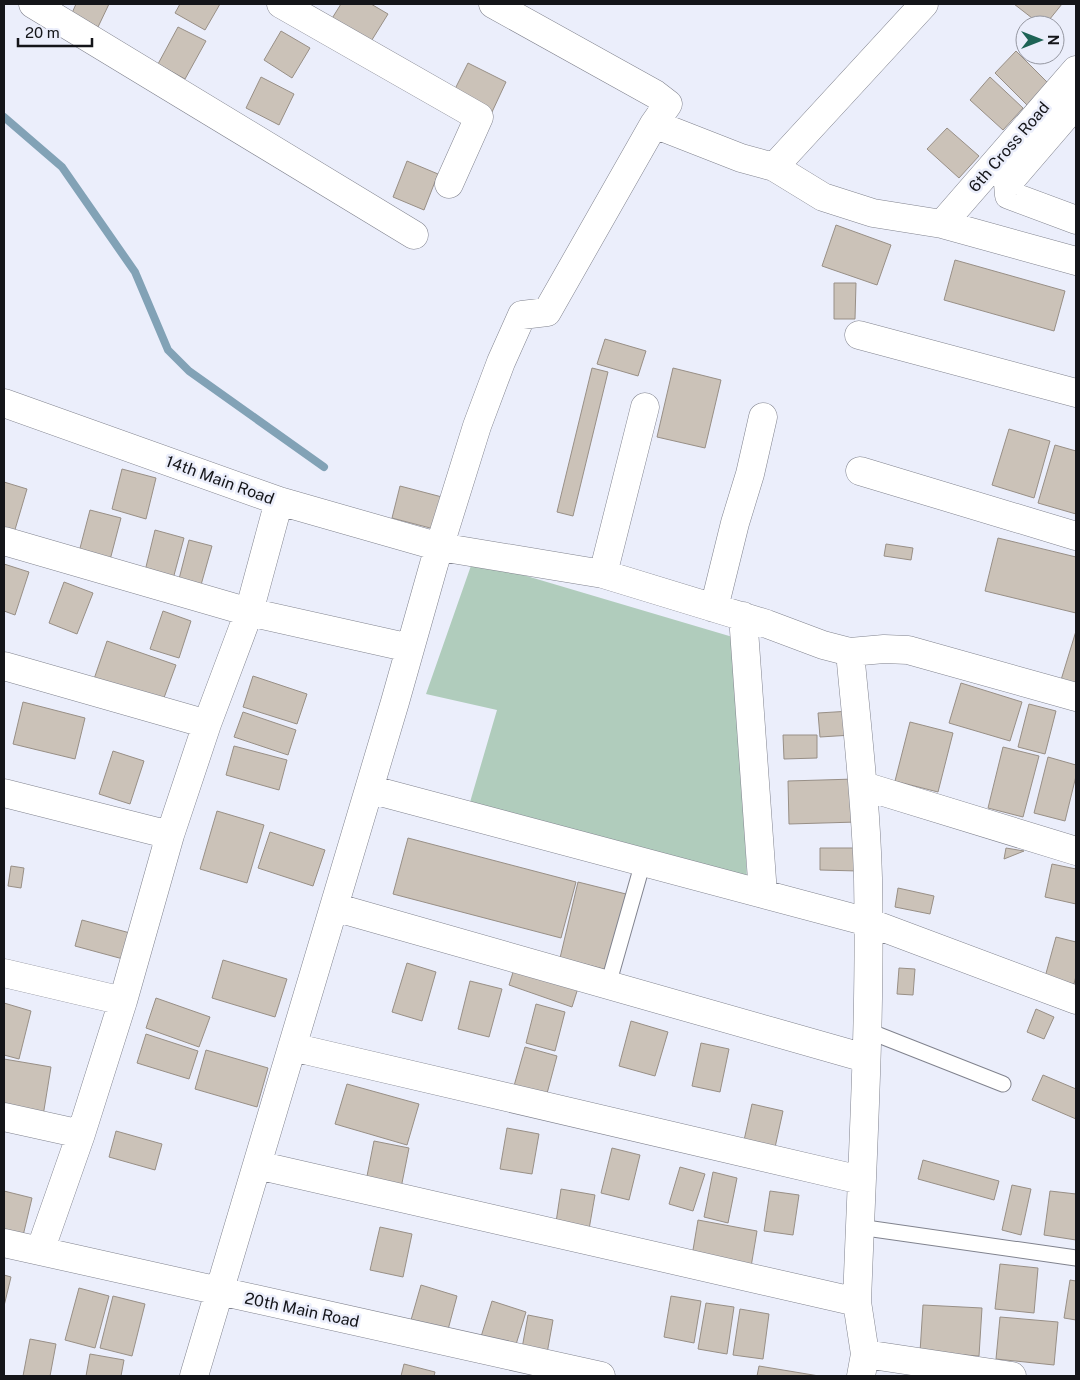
<svg xmlns="http://www.w3.org/2000/svg" width="1080" height="1380" viewBox="0 0 1080 1380" font-family="'Public Sans',sans-serif">
<style>
.green{fill:#b0ccbc}
.lines{fill:none;stroke-linecap:round;stroke-linejoin:round}
.stream{stroke:#82a2b6;stroke-width:8}
.building{fill:#cbc2b8;stroke:#988f86}
.lane-casing{stroke:#81838e;stroke-width:17}
.street-casing{stroke:#81838e;stroke-width:29}
.lane{stroke:#fff;stroke-width:15}
.street{stroke:#fff;stroke-width:28}
.labels{text-anchor:middle;dominant-baseline:central;stroke-width:5;stroke-linejoin:round;paint-order:stroke}
.street-label{font-size:16px;fill:#141519;stroke:#ebeefb}
</style>
<rect width="100%" height="100%" fill="#ebeefb"/>
<path class="green" d="M 473,560 L 736,638 L 747,879 L 468,809 L 497,710 L 426,694 Z"/>
<g class="lines">
<path class="stream" d="M 4,117 L 62,167 L 135,272 L 168,350 L 189,371 L 324,467"/>
</g>
<path class="building" d="M 76,4 L 109,4 L 98,27 L 72,13 Z
M 180,4 L 220,4 L 205,30 L 175,13 Z
M 341,4 L 371,4 L 388,14 L 370,43 L 331,20 Z
M 1014,4 L 1062,4 L 1045,25 L 1041,25 Z
M 178,27 L 206,41 L 185,79 L 158,64 Z
M 281,31 L 310,48 L 292,78 L 264,60 Z
M 1016,51 L 1049,84 L 1028,106 L 995,73 Z
M 468,63 L 506,82 L 492,112 L 453,93 Z
M 261,77 L 294,94 L 279,125 L 246,108 Z
M 990,77 L 1023,108 L 1003,130 L 970,100 Z
M 947,128 L 979,156 L 959,178 L 927,149 Z
M 407,161 L 438,174 L 424,210 L 393,197 Z
M 836,225 L 891,245 L 877,285 L 822,266 Z
M 955,260 L 1065,291 L 1054,331 L 944,300 Z
M 834,283 L 856,283 L 855,319 L 834,319 Z
M 605,339 L 646,351 L 638,376 L 597,364 Z
M 592,368 L 608,372 L 573,516 L 557,512 Z
M 673,368 L 721,380 L 705,448 L 657,437 Z
M 1009,429 L 1050,441 L 1034,498 L 992,485 Z
M 1055,445 L 1076,451 L 1076,514 L 1038,503 Z
M 122,469 L 156,478 L 146,519 L 112,509 Z
M 4,482 L 27,489 L 14,533 L 4,530 Z
M 400,486 L 442,497 L 434,529 L 392,518 Z
M 90,510 L 121,518 L 110,560 L 79,552 Z
M 155,530 L 184,538 L 173,579 L 145,571 Z
M 998,538 L 1076,557 L 1076,613 L 985,591 Z
M 189,540 L 212,546 L 201,585 L 179,579 Z
M 886,544 L 913,548 L 911,560 L 884,556 Z
M 4,564 L 29,572 L 15,615 L 4,611 Z
M 64,582 L 93,593 L 77,634 L 49,623 Z
M 163,611 L 191,621 L 179,658 L 150,649 Z
M 1076,631 L 1076,685 L 1061,680 Z
M 107,641 L 176,665 L 161,706 L 93,682 Z
M 253,676 L 307,694 L 297,724 L 243,707 Z
M 961,683 L 1022,702 L 1010,741 L 949,723 Z
M 23,702 L 85,718 L 75,759 L 13,744 Z
M 1029,704 L 1056,711 L 1045,754 L 1018,747 Z
M 851,711 L 852,735 L 820,737 L 818,713 Z
M 243,712 L 296,730 L 288,755 L 234,737 Z
M 910,722 L 953,733 L 938,792 L 895,781 Z
M 783,735 L 817,735 L 817,758 L 784,759 Z
M 234,746 L 287,760 L 279,790 L 226,775 Z
M 1003,747 L 1039,756 L 1023,817 L 988,808 Z
M 113,751 L 144,761 L 130,804 L 99,794 Z
M 1048,757 L 1076,765 L 1076,776 L 1065,821 L 1034,813 Z
M 855,779 L 857,822 L 789,824 L 788,781 Z
M 217,811 L 264,825 L 247,883 L 200,869 Z
M 270,832 L 325,850 L 313,886 L 258,868 Z
M 408,838 L 576,882 L 561,938 L 393,894 Z
M 820,848 L 858,848 L 858,871 L 820,870 Z
M 1006,848 L 1024,851 L 1004,859 Z
M 1052,864 L 1076,869 L 1076,904 L 1045,897 Z
M 11,866 L 24,868 L 21,888 L 8,886 Z
M 578,882 L 626,894 L 608,970 L 560,958 Z
M 898,888 L 934,896 L 930,914 L 895,907 Z
M 82,920 L 130,933 L 123,959 L 75,946 Z
M 1056,937 L 1076,942 L 1076,976 L 1074,984 L 1045,977 Z
M 223,960 L 287,979 L 275,1017 L 212,998 Z
M 407,963 L 436,972 L 422,1021 L 392,1012 Z
M 515,966 L 578,988 L 572,1007 L 509,985 Z
M 899,968 L 915,969 L 913,995 L 897,994 Z
M 470,981 L 502,989 L 489,1037 L 458,1029 Z
M 156,998 L 210,1017 L 199,1047 L 146,1028 Z
M 4,1003 L 31,1011 L 19,1059 L 4,1055 Z
M 536,1004 L 565,1012 L 555,1051 L 526,1043 Z
M 1036,1009 L 1054,1017 L 1044,1039 L 1027,1032 Z
M 631,1021 L 668,1032 L 655,1076 L 619,1066 Z
M 146,1034 L 198,1051 L 189,1079 L 137,1063 Z
M 701,1043 L 729,1049 L 720,1092 L 692,1086 Z
M 525,1047 L 557,1056 L 545,1101 L 512,1093 Z
M 206,1050 L 268,1068 L 257,1107 L 195,1089 Z
M 4,1059 L 51,1067 L 43,1116 L 4,1109 Z
M 1043,1075 L 1076,1089 L 1076,1119 L 1032,1100 Z
M 347,1084 L 419,1104 L 407,1145 L 335,1124 Z
M 752,1104 L 783,1111 L 774,1152 L 743,1145 Z
M 507,1128 L 539,1134 L 532,1174 L 500,1169 Z
M 116,1131 L 162,1144 L 155,1170 L 109,1157 Z
M 374,1141 L 409,1148 L 400,1193 L 365,1186 Z
M 612,1148 L 640,1155 L 629,1200 L 601,1193 Z
M 923,1160 L 999,1181 L 994,1200 L 918,1179 Z
M 680,1167 L 705,1174 L 693,1211 L 669,1204 Z
M 713,1172 L 737,1178 L 728,1223 L 704,1217 Z
M 1012,1185 L 1031,1189 L 1021,1235 L 1002,1230 Z
M 561,1189 L 595,1195 L 588,1235 L 555,1229 Z
M 4,1191 L 32,1198 L 22,1240 L 4,1235 Z
M 770,1191 L 799,1195 L 793,1235 L 764,1231 Z
M 1050,1191 L 1076,1194 L 1076,1240 L 1044,1235 Z
M 698,1220 L 757,1231 L 750,1273 L 691,1262 Z
M 380,1227 L 412,1234 L 403,1277 L 370,1270 Z
M 1000,1264 L 1038,1268 L 1034,1313 L 995,1309 Z
M 4,1275 L 11,1277 L 4,1306 Z
M 1070,1280 L 1076,1281 L 1076,1320 L 1064,1318 Z
M 421,1285 L 457,1296 L 446,1337 L 409,1327 Z
M 79,1288 L 109,1296 L 95,1348 L 65,1340 Z
M 113,1296 L 145,1304 L 132,1356 L 100,1348 Z
M 671,1296 L 701,1301 L 694,1343 L 664,1337 Z
M 492,1301 L 526,1312 L 514,1351 L 480,1340 Z
M 706,1303 L 734,1307 L 727,1354 L 698,1349 Z
M 923,1305 L 982,1308 L 979,1356 L 920,1352 Z
M 740,1309 L 769,1314 L 763,1359 L 733,1355 Z
M 528,1315 L 553,1320 L 546,1359 L 521,1354 Z
M 1000,1317 L 1058,1322 L 1054,1365 L 996,1359 Z
M 30,1339 L 56,1344 L 50,1376 L 23,1376 Z
M 90,1354 L 124,1360 L 121,1376 L 86,1376 Z
M 404,1364 L 435,1372 L 434,1376 L 401,1376 Z
M 759,1366 L 819,1376 L 757,1376 Z"/>
<g class="lines">
<g class="lane-casing">
<path id="lane" d="M 608,985 L 643,862
M 866,1030 L 1003,1084
M 859,1227 L 1076,1258"/>
</g>
<g class="street-casing">
<path id="street" d="M 33,4 L 414,235
M 281,4 L 479,117 L 449,184
M 493,4 L 655,94 L 668,104 L 654,124 L 741,158 L 774,167 L 823,197 L 873,213 L 942,224 L 1076,261
M 1076,104 L 1008,183 L 1009,195 L 1076,220
M 774,167 L 924,4
M 942,224 L 1076,70
M 859,335 L 1076,393
M 4,403 L 279,501 L 440,547 L 603,574 L 767,624 L 823,645 L 850,652 L 884,649 L 908,650 L 1076,697
M 860,471 L 1076,536
M 4,541 L 249,612 L 410,648
M 603,574 L 645,407
M 714,608 L 735,523 L 750,474 L 763,417
M 743,616 L 763,894
M 850,652 C 857,728 866,803 868,878 C 871,1020 862,1161 857,1302 L 865,1354 L 861,1376
M 4,666 L 207,724
M 864,786 L 1076,851
M 369,789 L 868,922 L 1076,1000
M 4,793 L 170,835
M 334,907 L 865,1058
M 4,973 L 123,1001
M 292,1047 L 861,1180
M 4,1117 L 81,1134
M 257,1165 L 857,1302
M 4,1243 L 601,1376
M 40,1251 L 81,1134 L 123,1001 L 170,835 L 207,724 L 249,612 L 279,501
M 865,1354 L 1012,1376
M 194,1376 L 395,702 L 434,564 L 477,426 L 501,362 L 522,315 L 547,312 L 654,124"/>
</g>
<use href="#lane" class="lane"/>
<use href="#street" class="street"/>
</g>
<g class="labels">
<g class="street-label">
<text transform="translate(1009 147) rotate(-49)">6th Cross Road</text>
<text transform="translate(220 480) rotate(20)">14th Main Road</text>
<text transform="translate(302 1310) rotate(12)">20th Main Road</text>
</g>
</g>
<rect width="1080" height="1380" fill="none" stroke="#141519" stroke-width="10"/>
<g transform="translate(1040 40) rotate(90)"><circle r="24" fill="#ebeefb" stroke="#9597a1"/>
<path d="M0-4L9 19L0 12L-9 19Z" fill="#1e6456"/>
<text y="-8" font-size="14" font-weight="bold" text-anchor="middle" fill="#141519">N</text>
</g>
<path d="M18 38v8h74v-8" fill="none" stroke="#141519" stroke-width="2.5"/>
<text x="25" y="38" font-size="15" fill="#141519" stroke="#ebeefb" stroke-width="4" paint-order="stroke">20 m</text>
</svg>
